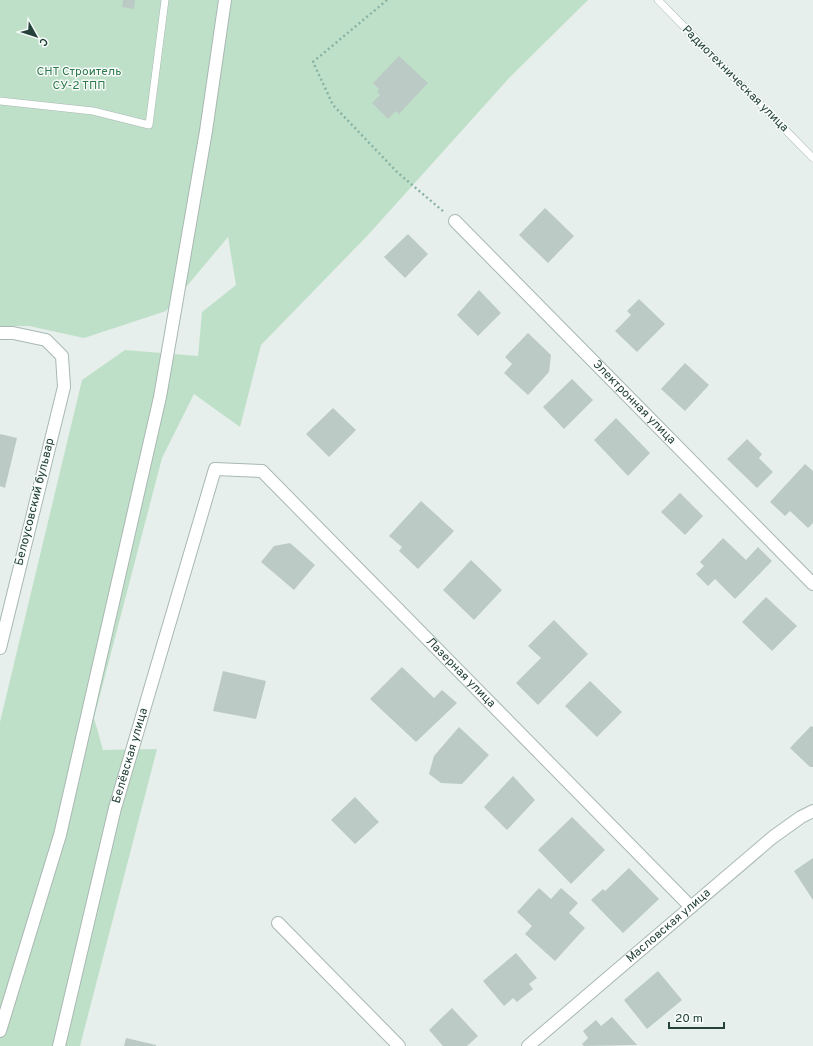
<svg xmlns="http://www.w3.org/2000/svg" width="813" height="1046" viewBox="0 0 813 1046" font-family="Overpass,sans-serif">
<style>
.green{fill:#bfe0c8}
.building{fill:#bbcac4}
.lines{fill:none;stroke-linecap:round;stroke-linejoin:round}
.lane-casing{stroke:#a8b8b2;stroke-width:8}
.street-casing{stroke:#a8b8b2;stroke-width:14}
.path{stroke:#86b3a5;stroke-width:2.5;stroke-dasharray:2 3;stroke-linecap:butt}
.lane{stroke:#fff;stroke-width:7}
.street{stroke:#fff;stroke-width:12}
.labels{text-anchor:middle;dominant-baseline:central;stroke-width:3;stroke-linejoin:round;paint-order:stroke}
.park-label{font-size:12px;fill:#2d7a4b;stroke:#f7fbf9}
.street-label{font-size:12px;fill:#24423a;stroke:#f7fbf9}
</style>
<rect width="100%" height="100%" fill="#e6efeb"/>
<path class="green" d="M 0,0 L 588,0 L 510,77 L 368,235 L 261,345 L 240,427 L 194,394 L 162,458 L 94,718 L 103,750 L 157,749 L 80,1046 L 0,1046 L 0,722 L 82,380 L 125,350 L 198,356 L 202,312 L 236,285 L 228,237 L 166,311 L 84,338 L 29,326 L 0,326 Z"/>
<path class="building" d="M 123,0 L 135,0 L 134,9 L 122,7 Z
M 399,56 L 428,83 L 399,114 L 396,111 L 388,119 L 372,103 L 380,95 L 377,92 L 379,89 L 373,83 Z
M 545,208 L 574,236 L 548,263 L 519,235 Z
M 408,234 L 428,254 L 405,278 L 384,257 Z
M 479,290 L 501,313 L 478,336 L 457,315 Z
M 639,299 L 665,324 L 637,352 L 615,331 L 631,315 L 627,311 Z
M 528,333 L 551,355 L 549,372 L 528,395 L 504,373 L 512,364 L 505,357 Z
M 685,363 L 709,385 L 685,411 L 661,389 Z
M 572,379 L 593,400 L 564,429 L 543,407 Z
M 333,408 L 356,430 L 329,457 L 306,434 Z
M 616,418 L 650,453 L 628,476 L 594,440 Z
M 0,434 L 17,438 L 5,488 L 0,486 Z
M 747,439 L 762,454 L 759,458 L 773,472 L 757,488 L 727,459 Z
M 805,464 L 813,471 L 813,523 L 808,528 L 790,511 L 785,516 L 770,502 Z
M 680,493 L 703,516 L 685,535 L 661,512 Z
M 421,501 L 454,531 L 418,569 L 399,551 L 402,547 L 389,536 Z
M 723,538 L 746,560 L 758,547 L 772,561 L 735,599 L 715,579 L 708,586 L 696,574 L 704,566 L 700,562 Z
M 290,543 L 315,565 L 294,590 L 261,562 L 274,546 Z
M 471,560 L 502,590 L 474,620 L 443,590 Z
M 766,597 L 797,626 L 772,651 L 742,622 Z
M 554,620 L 588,654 L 538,705 L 516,683 L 541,658 L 528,646 Z
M 402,667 L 434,698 L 442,690 L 457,703 L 416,742 L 370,699 Z
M 223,671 L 266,681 L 256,719 L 213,711 Z
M 590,681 L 622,712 L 597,737 L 565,706 Z
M 811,726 L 813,727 L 813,767 L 810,767 L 790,748 Z
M 459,727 L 489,755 L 462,784 L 441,783 L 429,774 L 434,756 Z
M 513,776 L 535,800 L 507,830 L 484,807 Z
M 355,797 L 379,822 L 355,844 L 331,820 Z
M 572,817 L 605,850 L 571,884 L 538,850 Z
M 813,858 L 813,900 L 794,871 Z
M 629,868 L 659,899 L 623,933 L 591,900 L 603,889 L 605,891 Z
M 539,888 L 551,899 L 561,888 L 578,903 L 569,913 L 585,928 L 555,961 L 525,934 L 532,926 L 517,912 Z
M 516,953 L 537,978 L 529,984 L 533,989 L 517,1002 L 513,998 L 504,1006 L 483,981 Z
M 658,971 L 682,1000 L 647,1029 L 624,1000 Z
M 452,1008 L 478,1036 L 467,1046 L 443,1046 L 429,1030 Z
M 612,1017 L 637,1045 L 584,1046 L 582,1044 L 588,1038 L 583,1031 L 596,1020 L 601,1026 Z
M 126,1038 L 156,1045 L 156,1046 L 124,1046 Z"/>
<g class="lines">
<g class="lane-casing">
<path id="lane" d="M 658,0 L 813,158
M 0,101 L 93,111 L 149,125 L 165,0"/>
</g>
<g class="street-casing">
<g id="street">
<path id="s1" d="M 455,221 L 813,584"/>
<path d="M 0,333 L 13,333 L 46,340 L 62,356 L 64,387 L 0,648"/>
<path d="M 278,923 L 399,1046"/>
<path d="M 0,1031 L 60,835 L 160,397 L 206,131 L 225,0"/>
<path id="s2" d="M 59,1046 L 115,808 L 215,469 L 262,471 L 691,907"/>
<path id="s3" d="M 528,1046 L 773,837 L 801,817 L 813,811"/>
</g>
</g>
<path class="path" d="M 387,0 L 313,62 L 333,105 L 397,172 L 444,212"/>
<use href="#lane" class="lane"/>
<use href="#street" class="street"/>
</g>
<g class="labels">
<g class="park-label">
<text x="79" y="72">СНТ Строитель<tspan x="79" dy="14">СУ-2 ТПП</tspan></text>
</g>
<g class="street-label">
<text transform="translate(735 79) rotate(45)">Радиотехническая улица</text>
<text stroke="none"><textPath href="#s1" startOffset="255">Электронная улица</textPath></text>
<text transform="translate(35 502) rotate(-76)">Белоусовский бульвар</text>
<text stroke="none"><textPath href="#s2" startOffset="928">Лазерная улица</textPath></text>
<text stroke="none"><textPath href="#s2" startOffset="299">Белёвская улица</textPath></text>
<text stroke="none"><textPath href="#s3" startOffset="185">Масловская улица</textPath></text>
</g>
</g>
<g transform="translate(36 36) rotate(129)" stroke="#f7fbf9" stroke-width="3" paint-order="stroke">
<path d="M0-3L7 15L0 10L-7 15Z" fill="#24423a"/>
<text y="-6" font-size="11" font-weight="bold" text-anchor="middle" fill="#24423a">С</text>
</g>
<path d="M669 1022v6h55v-6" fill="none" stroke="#24423a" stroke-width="2"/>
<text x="675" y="1022" font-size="12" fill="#24423a" stroke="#f7fbf9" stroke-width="3" paint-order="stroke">20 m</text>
</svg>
